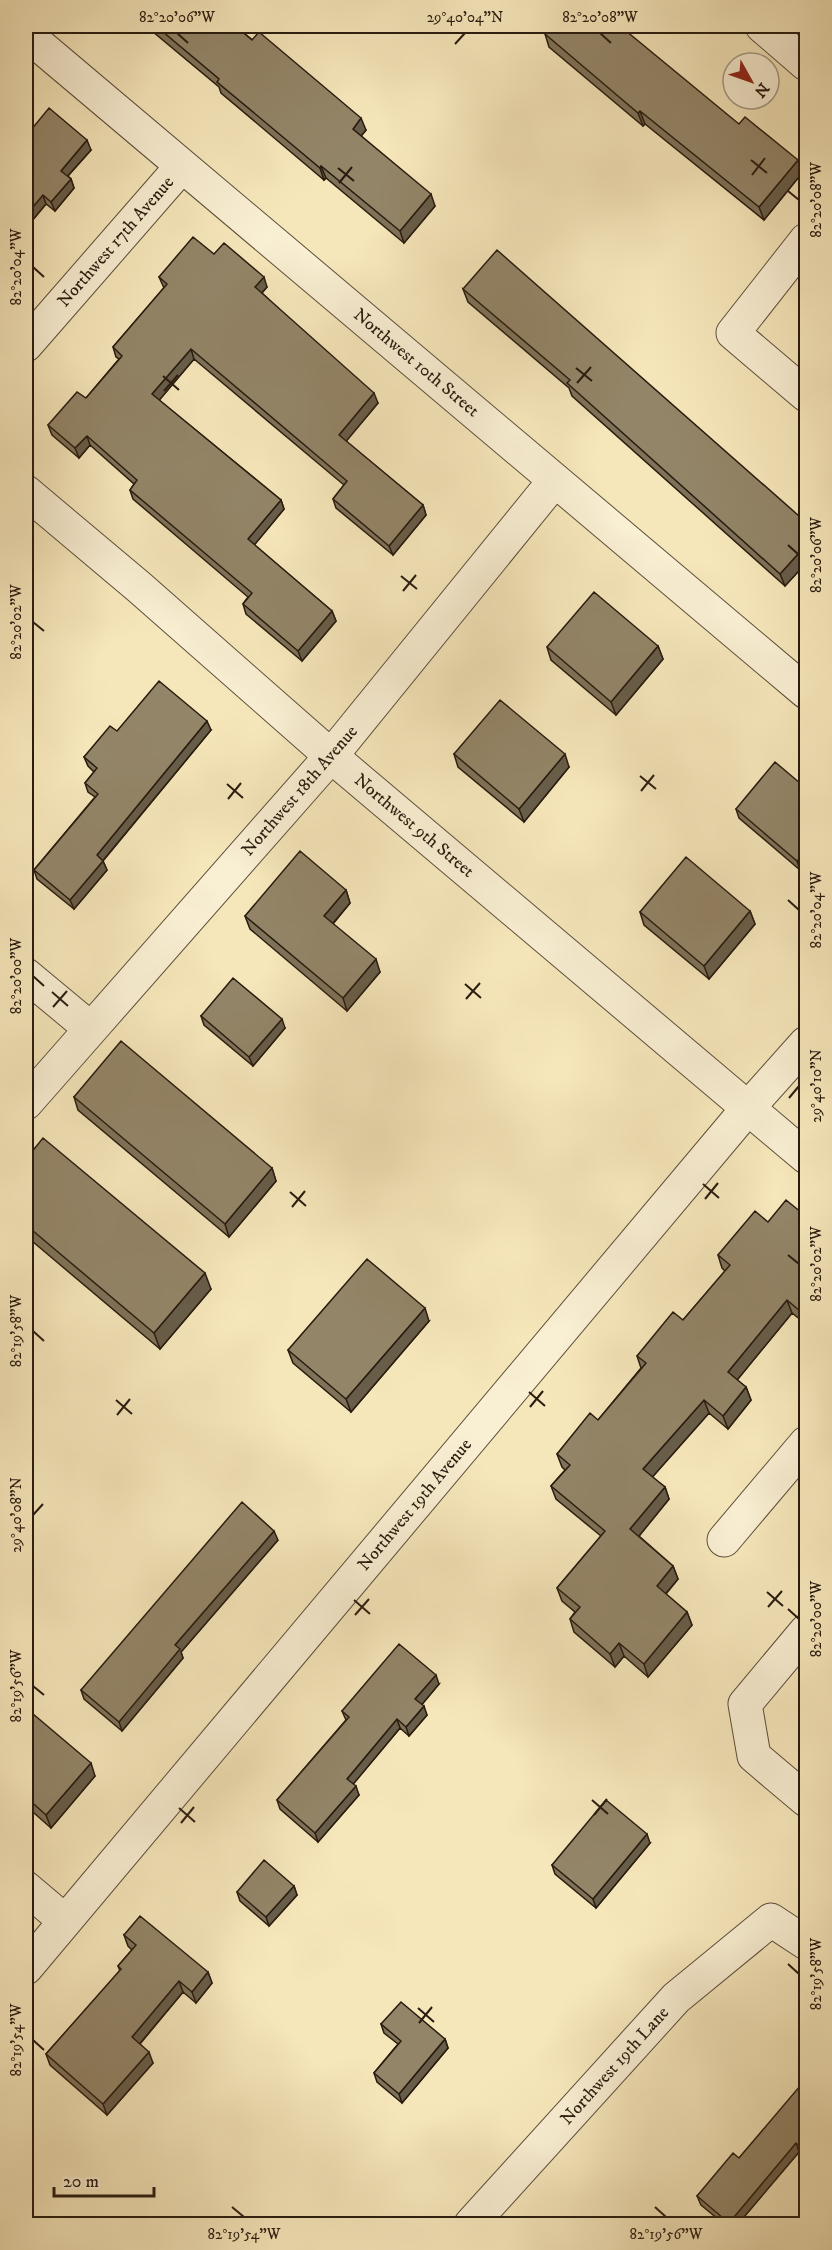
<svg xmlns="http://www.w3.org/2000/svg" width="832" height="2250" viewBox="0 0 832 2250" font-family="'IM FELL DW Pica',serif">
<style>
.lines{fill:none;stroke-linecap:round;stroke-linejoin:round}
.minor-casing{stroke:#5c4e3a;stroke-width:35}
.minor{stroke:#f9efd3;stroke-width:33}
.wall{fill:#7e7259;stroke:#281b0f;stroke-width:1.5}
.shaded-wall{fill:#675d49;stroke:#281b0f;stroke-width:1.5}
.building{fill:#938568;stroke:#281b0f;stroke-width:1.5}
.ticks{fill:none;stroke:#281b0f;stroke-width:2}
.labels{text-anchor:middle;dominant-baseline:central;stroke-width:4.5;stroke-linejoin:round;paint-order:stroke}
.street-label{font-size:18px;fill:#281b0f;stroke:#f9efd3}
.neatline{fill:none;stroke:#281b0f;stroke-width:2}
.ticks-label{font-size:15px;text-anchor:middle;fill:#281b0f}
</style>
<rect width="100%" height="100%" fill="#f6e7bb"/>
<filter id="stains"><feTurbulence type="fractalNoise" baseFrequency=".00333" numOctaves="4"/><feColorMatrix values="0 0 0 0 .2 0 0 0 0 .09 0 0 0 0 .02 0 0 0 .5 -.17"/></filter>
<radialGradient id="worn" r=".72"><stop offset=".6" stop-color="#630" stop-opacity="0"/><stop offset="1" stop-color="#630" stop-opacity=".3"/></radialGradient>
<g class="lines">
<g class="minor-casing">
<path id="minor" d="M 762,26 L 806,64
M 26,34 L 806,692
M 806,240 L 733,333 L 806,395
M 26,345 L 182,166
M 26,492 L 139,587 L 331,756 L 806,1157
M 26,975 L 91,1029 L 331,756 L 555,480
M 26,1103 L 91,1029
M 724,1540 L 806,1443
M 806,1631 L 745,1704 L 754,1756 L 806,1800
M 26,1888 L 65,1921
M 26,1968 L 748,1108 L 806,1043
M 471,2224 L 676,1998 L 771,1920 L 806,1943"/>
</g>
<use href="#minor" class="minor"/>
</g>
<path class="wall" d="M 146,26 L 235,26 L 366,130 L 361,136 L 435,206 L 404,243 L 326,178 L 324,180 L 221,93 L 219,87 Z
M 545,34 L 739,124 L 798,160 L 802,173 L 764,220 L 645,124 L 643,126 L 549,47 Z
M 26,136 L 91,150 L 68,176 L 71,179 L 74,188 L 55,211 L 46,204 L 26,228 Z
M 214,254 L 267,287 L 262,293 L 378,403 L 346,441 L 423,505 L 426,515 L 393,555 L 336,508 L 333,499 L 344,485 L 194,359 L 159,400 L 281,500 L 284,509 L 254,545 L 332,611 L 336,621 L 302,661 L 246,614 L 243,604 L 248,597 L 133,499 L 130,490 L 134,484 L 90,445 L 79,458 L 52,435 L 48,425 L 86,398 L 119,359 L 116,357 L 113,347 L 164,288 L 159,277 Z
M 463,289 L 807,523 L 807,562 L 785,586 L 572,396 L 569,388 L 468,302 Z
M 658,646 L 663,659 L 616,715 L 551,660 L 547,647 Z
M 211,730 L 103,861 L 107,870 L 74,909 L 37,879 L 34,870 L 95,797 L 88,792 L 85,783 L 94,772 L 88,766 L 84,757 L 117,731 Z
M 454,754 L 569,767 L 524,822 L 458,767 Z
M 807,789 L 807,863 L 800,870 L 739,818 L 736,809 Z
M 346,890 L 350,903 L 333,924 L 380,972 L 347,1011 L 250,929 L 245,916 Z
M 750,911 L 755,924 L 709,979 L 644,925 L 640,912 Z
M 201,1016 L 285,1028 L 253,1066 L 204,1025 Z
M 74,1097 L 272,1168 L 276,1181 L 229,1237 L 78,1110 Z
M 26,1159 L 211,1289 L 160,1349 L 26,1236 Z
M 807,1217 L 807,1325 L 792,1313 L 737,1380 L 746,1387 L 751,1400 L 728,1429 L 709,1413 L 652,1477 L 665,1487 L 669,1499 L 639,1536 L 673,1566 L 678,1579 L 666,1594 L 687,1612 L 692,1625 L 648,1677 L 624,1656 L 615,1667 L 574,1632 L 570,1619 L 575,1612 L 562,1601 L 557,1588 L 601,1536 L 556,1499 L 551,1486 L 565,1470 L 562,1467 L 557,1454 L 598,1420 L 641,1368 L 637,1356 L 683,1320 L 725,1271 L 722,1268 L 718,1255 L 768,1222 Z
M 429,1321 L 351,1412 L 293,1363 L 288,1350 Z
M 278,1540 L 181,1652 L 183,1658 L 122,1731 L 84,1699 L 81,1690 Z
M 439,1684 L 422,1704 L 427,1715 L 409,1736 L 400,1728 L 353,1784 L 359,1795 L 318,1842 L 280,1809 L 277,1800 L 346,1720 L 342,1711 Z
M 26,1708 L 95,1776 L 51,1828 L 26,1806 Z
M 650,1843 L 596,1908 L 555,1874 L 552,1865 Z
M 294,1886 L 297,1895 L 269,1926 L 240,1901 L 237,1892 Z
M 124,1935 L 208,1972 L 212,1983 L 196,2003 L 183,1992 L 140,2044 L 153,2063 L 107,2115 L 50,2065 L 46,2054 L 120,1971 L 118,1966 L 132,1950 L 128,1946 Z
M 381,2024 L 445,2039 L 448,2048 L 402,2103 L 377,2082 L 374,2073 L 398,2044 L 384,2033 Z
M 807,2080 L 807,2159 L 799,2152 L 738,2224 L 724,2224 L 701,2205 L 697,2196 L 739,2158 Z"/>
<path class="shaded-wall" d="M 640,111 L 645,124 L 643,126 L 638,113 Z
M 361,118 L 366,130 L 357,141 L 353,129 Z
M 87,140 L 91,150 L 64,180 L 61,171 Z
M 798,160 L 802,173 L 764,220 L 759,207 Z
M 321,166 L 326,178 L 324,180 L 320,168 Z
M 71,179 L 74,188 L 55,211 L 51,202 Z
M 431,194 L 435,206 L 404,243 L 400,231 Z
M 43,195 L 46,204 L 26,228 L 26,215 Z
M 264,277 L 267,287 L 258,297 L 255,287 Z
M 191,349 L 194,359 L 156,404 L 152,394 Z
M 374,393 L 378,403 L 343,445 L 339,435 Z
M 87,436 L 90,445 L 79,458 L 75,448 Z
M 281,500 L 284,509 L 251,549 L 248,539 Z
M 423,505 L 426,515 L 393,555 L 389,546 Z
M 807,544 L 807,562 L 785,586 L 780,574 Z
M 332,611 L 336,621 L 302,661 L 298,651 Z
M 658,646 L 663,659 L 616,715 L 611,702 Z
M 207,721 L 211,730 L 100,864 L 97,855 Z
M 565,754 L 569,767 L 524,822 L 519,809 Z
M 807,850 L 807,863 L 800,870 L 797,861 Z
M 103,861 L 107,870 L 74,909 L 70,900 Z
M 346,890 L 350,903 L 328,929 L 324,916 Z
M 750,911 L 755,924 L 709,979 L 704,966 Z
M 376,959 L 380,972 L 347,1011 L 343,998 Z
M 282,1019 L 285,1028 L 253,1066 L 249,1057 Z
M 272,1168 L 276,1181 L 229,1237 L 225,1224 Z
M 205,1273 L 211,1289 L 160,1349 L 154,1333 Z
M 787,1300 L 792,1313 L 733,1385 L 728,1372 Z
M 425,1308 L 429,1321 L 351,1412 L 346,1399 Z
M 746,1387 L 751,1400 L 728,1429 L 723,1416 Z
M 704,1400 L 709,1413 L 648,1482 L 643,1469 Z
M 665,1487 L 669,1499 L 635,1541 L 630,1529 Z
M 274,1531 L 278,1540 L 181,1652 L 183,1658 L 122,1731 L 119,1722 L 175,1645 Z
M 673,1566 L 678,1579 L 661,1599 L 657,1586 Z
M 687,1612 L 692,1625 L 648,1677 L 644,1664 Z
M 619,1643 L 624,1656 L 615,1667 L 610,1654 Z
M 436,1675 L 439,1684 L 419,1708 L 415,1699 Z
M 424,1706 L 427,1715 L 409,1736 L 406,1727 Z
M 397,1719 L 400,1728 L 350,1788 L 347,1779 Z
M 91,1763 L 95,1776 L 51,1828 L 46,1815 Z
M 356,1786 L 359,1795 L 318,1842 L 315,1833 Z
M 647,1834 L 650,1843 L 596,1908 L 593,1899 Z
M 294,1886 L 297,1895 L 269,1926 L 266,1917 Z
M 208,1972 L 212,1983 L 196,2003 L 192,1992 Z
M 179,1981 L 183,1992 L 136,2048 L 132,2037 Z
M 445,2039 L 448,2048 L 402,2103 L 399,2094 Z
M 149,2052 L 153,2063 L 107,2115 L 103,2104 Z
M 796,2143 L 799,2152 L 738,2224 L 730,2224 L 729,2223 Z
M 28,2151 L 32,2160 L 26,2167 L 26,2154 Z"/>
<path class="building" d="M 156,26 L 235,26 L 252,40 L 259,32 L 361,118 L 353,129 L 431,194 L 400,231 L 321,166 L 320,168 L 217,82 L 219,79 Z
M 552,26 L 620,26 L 739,124 L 745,117 L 798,160 L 759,207 L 640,111 L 638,113 L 545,34 Z
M 49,108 L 87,140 L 61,171 L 71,179 L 51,202 L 43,195 L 26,215 L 26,136 Z
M 193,237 L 214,254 L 224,243 L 264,277 L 255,287 L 374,393 L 339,435 L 423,505 L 389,546 L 333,499 L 347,481 L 191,349 L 152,394 L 281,500 L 248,539 L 332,611 L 298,651 L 243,604 L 252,593 L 130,490 L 137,480 L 87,436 L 75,448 L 48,425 L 77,392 L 86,398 L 122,356 L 113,347 L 167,284 L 159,277 Z
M 497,250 L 807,523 L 807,544 L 780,574 L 567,383 L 570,380 L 463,289 Z
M 594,592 L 658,646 L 611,702 L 547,647 Z
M 159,681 L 207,721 L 97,855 L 103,861 L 70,900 L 34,870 L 98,794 L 85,783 L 97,768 L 84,757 L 110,726 L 117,731 Z
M 500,700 L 565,754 L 519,809 L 454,754 Z
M 775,762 L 807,789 L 807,850 L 797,861 L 736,809 Z
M 300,851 L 346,890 L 324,916 L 376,959 L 343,998 L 245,916 Z
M 686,857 L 750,911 L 704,966 L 640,912 Z
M 233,978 L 282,1019 L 249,1057 L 201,1016 Z
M 121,1041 L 272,1168 L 225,1224 L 74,1097 Z
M 43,1138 L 205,1273 L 154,1333 L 26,1225 L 26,1159 Z
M 786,1200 L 807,1217 L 807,1317 L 787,1300 L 728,1372 L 746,1387 L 723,1416 L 704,1400 L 643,1469 L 665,1487 L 630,1529 L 673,1566 L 657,1586 L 687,1612 L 644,1664 L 619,1643 L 610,1654 L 570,1619 L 580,1607 L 557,1588 L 605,1531 L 551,1486 L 570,1465 L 557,1454 L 590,1413 L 598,1420 L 646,1363 L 637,1356 L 673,1312 L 683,1320 L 730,1265 L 718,1255 L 755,1211 L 768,1222 Z
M 367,1259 L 425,1308 L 346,1399 L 288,1350 Z
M 242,1502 L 274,1531 L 175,1645 L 180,1649 L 119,1722 L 81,1690 Z
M 399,1644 L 436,1675 L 415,1699 L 424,1706 L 406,1727 L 397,1719 L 347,1779 L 356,1786 L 315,1833 L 277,1800 L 349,1717 L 342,1711 Z
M 26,1708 L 91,1763 L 46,1815 L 26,1797 Z
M 606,1800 L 647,1834 L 593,1899 L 552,1865 Z
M 264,1860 L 294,1886 L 266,1917 L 237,1892 Z
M 140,1916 L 208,1972 L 192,1992 L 179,1981 L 132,2037 L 149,2052 L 103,2104 L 46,2054 L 121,1969 L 118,1966 L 136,1945 L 124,1935 Z
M 401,2002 L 445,2039 L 399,2094 L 374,2073 L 401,2041 L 381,2024 Z
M 806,2079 L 807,2152 L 796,2143 L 729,2223 L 697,2196 L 733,2153 L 739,2158 Z"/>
<path class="ticks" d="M 177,33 L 188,43M 600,33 L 611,43M 455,44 L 465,33M 751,160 L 767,173M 338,168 L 354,181M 752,175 L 765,158M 339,183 L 352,167M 788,191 L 799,200M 33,267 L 44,277M 576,368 L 592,381M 163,376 L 179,390M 577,383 L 591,367M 164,391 L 178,375M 788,545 L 799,555M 401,576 L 417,589M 403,591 L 416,575M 33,622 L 44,631M 640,776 L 656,789M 227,784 L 243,798M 641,791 L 654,775M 228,799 L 241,783M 788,900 L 799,910M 33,976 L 44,986M 465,984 L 481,998M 52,992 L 68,1006M 466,999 L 480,983M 53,1007 L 67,991M 789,1098 L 799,1086M 703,1184 L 719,1198M 290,1192 L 306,1206M 705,1199 L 718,1183M 292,1207 L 305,1191M 788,1255 L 799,1264M 33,1331 L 44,1341M 529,1392 L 545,1406M 116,1400 L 132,1414M 530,1407 L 543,1391M 117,1415 L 130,1399M 33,1515 L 43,1504M 767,1592 L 783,1606M 354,1600 L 370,1614M 768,1607 L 782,1591M 788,1609 L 799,1619M 355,1615 L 369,1599M 33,1686 L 44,1695M 592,1800 L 608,1814M 179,1808 L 195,1822M 594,1815 L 607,1799M 181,1823 L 194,1807M 788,1964 L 799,1974M 418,2008 L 434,2022M 419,2023 L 432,2007M 33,2040 L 44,2050M 232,2207 L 244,2217M 655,2207 L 666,2217"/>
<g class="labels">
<g class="street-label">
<text transform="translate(116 242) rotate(-49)">Northwest 17th Avenue</text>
<text transform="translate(416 363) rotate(40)">Northwest 10th Street</text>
<text transform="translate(300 791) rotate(-49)">Northwest 18th Avenue</text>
<text transform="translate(414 826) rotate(40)">Northwest 9th Street</text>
<text transform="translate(415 1505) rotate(-50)">Northwest 19th Avenue</text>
<text transform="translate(615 2066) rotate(-48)">Northwest 19th Lane</text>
</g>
</g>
<rect width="832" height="2250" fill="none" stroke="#f6e7bb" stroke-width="66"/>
<g transform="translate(751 81) rotate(130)"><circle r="28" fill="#f9efd3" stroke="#a59a85" stroke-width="1.5"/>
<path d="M0-4.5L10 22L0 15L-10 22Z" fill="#8f2418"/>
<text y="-9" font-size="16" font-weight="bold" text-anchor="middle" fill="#281b0f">N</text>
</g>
<path d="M54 2187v9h100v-9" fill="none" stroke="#281b0f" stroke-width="3"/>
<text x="63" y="2187" font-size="18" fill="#281b0f" stroke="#f9efd3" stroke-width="4.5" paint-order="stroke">20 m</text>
<rect x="33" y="33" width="766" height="2184" class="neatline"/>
<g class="ticks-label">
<text x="177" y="22">82°20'06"W</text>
<text x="465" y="22">29°40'04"N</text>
<text x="600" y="22">82°20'08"W</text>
<text transform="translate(816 200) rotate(-90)" y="5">82°20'08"W</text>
<text transform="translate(16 267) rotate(-90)" y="5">82°20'04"W</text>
<text transform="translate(816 555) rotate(-90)" y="5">82°20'06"W</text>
<text transform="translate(16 622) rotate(-90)" y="5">82°20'02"W</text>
<text transform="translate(816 910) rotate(-90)" y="5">82°20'04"W</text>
<text transform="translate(16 976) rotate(-90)" y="5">82°20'00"W</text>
<text transform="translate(816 1086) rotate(-90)" y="5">29°40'10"N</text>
<text transform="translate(816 1264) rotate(-90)" y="5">82°20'02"W</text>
<text transform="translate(16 1331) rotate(-90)" y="5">82°19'58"W</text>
<text transform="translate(16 1515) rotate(-90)" y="5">29°40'08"N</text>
<text transform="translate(816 1619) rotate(-90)" y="5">82°20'00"W</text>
<text transform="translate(16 1686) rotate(-90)" y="5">82°19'56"W</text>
<text transform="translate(816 1974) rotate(-90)" y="5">82°19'58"W</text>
<text transform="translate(16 2040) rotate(-90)" y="5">82°19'54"W</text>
<text x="244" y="2239">82°19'54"W</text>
<text x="666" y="2239">82°19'56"W</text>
</g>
<rect width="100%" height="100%" filter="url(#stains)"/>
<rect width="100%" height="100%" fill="url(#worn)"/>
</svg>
